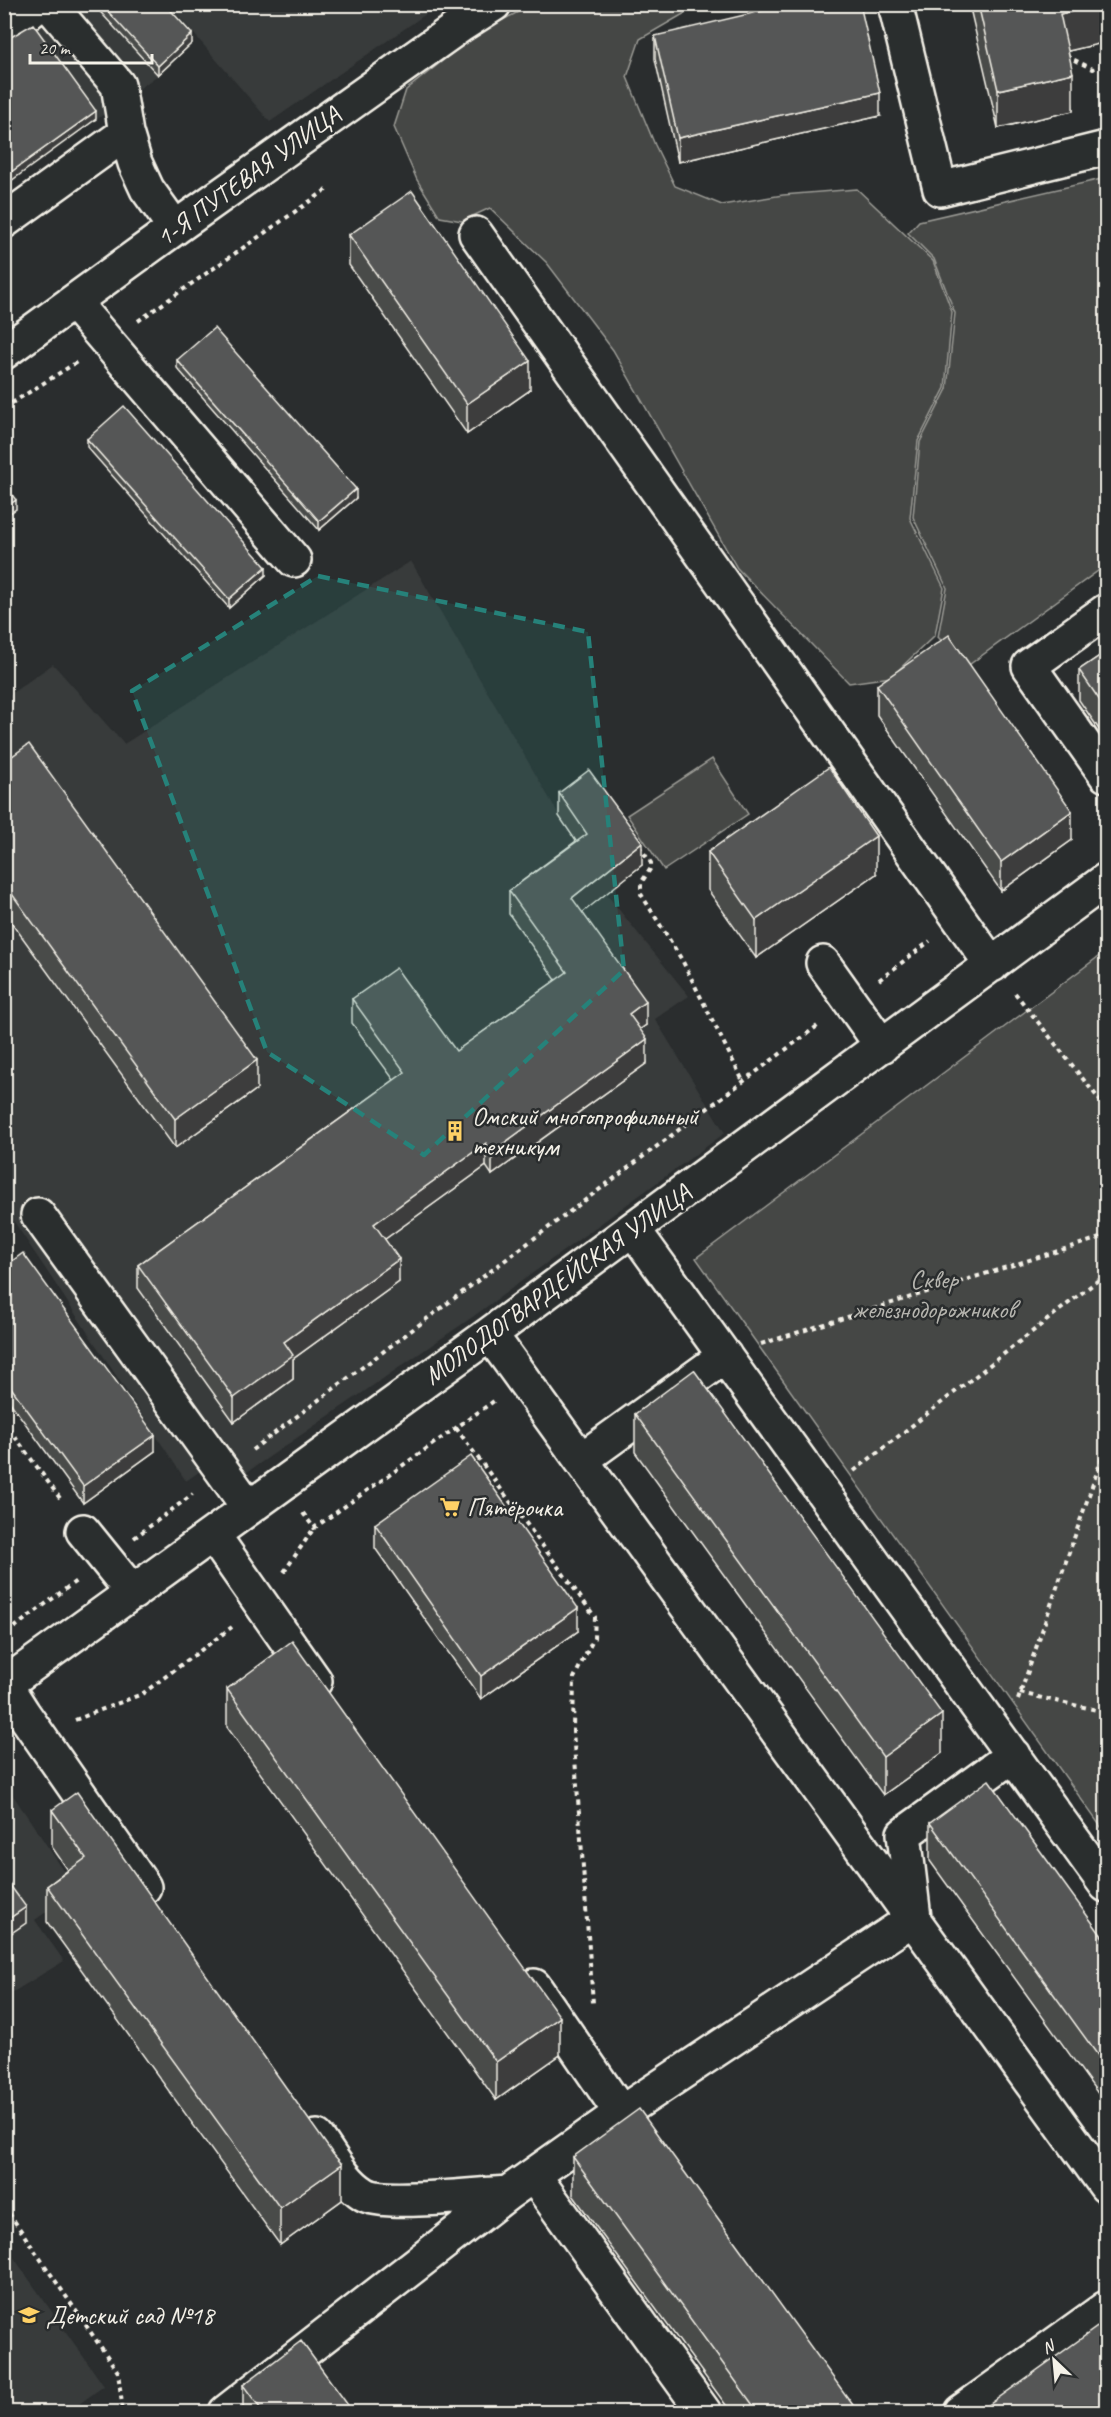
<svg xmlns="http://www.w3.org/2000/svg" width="1111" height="2417" viewBox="0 0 1111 2417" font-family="Caveat,sans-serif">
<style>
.built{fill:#373a3a}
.green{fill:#444645;stroke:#9c9c96;stroke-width:1.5}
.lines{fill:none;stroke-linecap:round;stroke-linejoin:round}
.minor-casing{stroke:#f4f1e8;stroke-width:38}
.path{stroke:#f4f1e8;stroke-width:4;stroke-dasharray:4.5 4.5;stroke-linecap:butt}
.minor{stroke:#2a2d2e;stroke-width:33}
.wall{fill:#494b4a;stroke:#f4f1e8;stroke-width:1.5}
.shaded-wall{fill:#3c3d3c;stroke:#f4f1e8;stroke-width:1.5}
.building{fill:#555756;stroke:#f4f1e8;stroke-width:1.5}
.marked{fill:#26827a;fill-opacity:0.2;stroke:#26827a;stroke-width:4.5;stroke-dasharray:12 8;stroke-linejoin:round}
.labels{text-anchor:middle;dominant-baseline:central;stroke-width:5;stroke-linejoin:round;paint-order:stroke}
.street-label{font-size:26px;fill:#f4f1e8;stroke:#2a2d2e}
.poi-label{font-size:26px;fill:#f4f1e8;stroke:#2a2d2e;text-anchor:start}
.park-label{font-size:26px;fill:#b6b5af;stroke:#2a2d2e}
</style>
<rect width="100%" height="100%" fill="#2a2d2e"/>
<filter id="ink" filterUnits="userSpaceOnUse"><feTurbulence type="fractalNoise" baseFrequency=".0167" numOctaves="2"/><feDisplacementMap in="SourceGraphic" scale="12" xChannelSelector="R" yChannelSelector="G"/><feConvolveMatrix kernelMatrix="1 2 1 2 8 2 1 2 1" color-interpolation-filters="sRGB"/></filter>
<g filter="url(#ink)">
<path class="built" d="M 5,5 L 157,5 L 192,43 L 158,75 L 5,186 Z
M 169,5 L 439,5 L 270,122 Z
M 411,561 L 603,890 L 689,996 L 655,1019 L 725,1133 L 474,1316 L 243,1475 L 223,1455 L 186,1481 L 5,1208 L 5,698 L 53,664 L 124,744 Z
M 4,1782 L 77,1890 L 35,1920 L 64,1961 L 5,1997 Z
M 5,2245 L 104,2386 L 68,2412 L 5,2412 Z"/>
<path class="green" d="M 531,5 L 699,5 L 640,39 L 627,77 L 655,145 L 675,186 L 722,205 L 783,195 L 857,189 L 933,261 L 952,312 L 945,388 L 918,441 L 910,518 L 944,588 L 935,635 L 891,677 L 849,683 L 737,568 L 613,350 L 547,263 L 490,208 L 462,221 L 440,217 L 417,180 L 394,127 L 406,90 L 475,35 Z
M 1106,178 L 1106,565 L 966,667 L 938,637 L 947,588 L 913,517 L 920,442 L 947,389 L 955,313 L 934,259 L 908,233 L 919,221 Z
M 712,759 L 748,814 L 664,870 L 627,815 Z
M 1106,951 L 1106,1834 L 696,1258 Z"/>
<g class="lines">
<g class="minor-casing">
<path id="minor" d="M 49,4 L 118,85 L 126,133 L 135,163 L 147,189 L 175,228
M 895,4 L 940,189 L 1106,148
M 4,30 L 40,4
M 4,221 L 126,133
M 476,234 L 992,965
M 74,303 L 294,560
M 4,352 L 175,228 L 461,25 L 494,4
M 1106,611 L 1029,666 L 1106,775
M 823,963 L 882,1046
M 38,1215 L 249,1508
M 633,1229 L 1106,1885
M 490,1334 L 1106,2186
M 581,1460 L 725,1356
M 83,1531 L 133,1593
M 213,1535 L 315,1681
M 4,1683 L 23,1713 L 144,1887
M 4,1685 L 490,1334 L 1106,880
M 534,1986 L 621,2113
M 317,2137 C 331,2156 343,2181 364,2194 C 383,2206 481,2194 508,2193
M 534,2176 L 704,2412
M 226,2412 L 508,2193 L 621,2113 L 914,1918 L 904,1834 L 1013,1755
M 961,2412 L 1106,2308"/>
</g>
<path class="path" d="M 1066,56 L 1093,69 L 1106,66
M 138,321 L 329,188
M 4,408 L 77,362
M 639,846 L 651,863 L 651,868 L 641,883 L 641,894 L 682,960 L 743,1081
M 879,980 L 930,941
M 1015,993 L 1106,1108
M 761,1344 L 1106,1236
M 4,1422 L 62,1501
M 456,1428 L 595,1617 L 594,1638 L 574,1678 L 573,1731 L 593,2003
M 252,1450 L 820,1024
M 854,1471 L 1106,1274
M 303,1513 L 314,1528 L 494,1401
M 134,1538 L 193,1494
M 284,1572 L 314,1528
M 7,1633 L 76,1581
M 1020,1693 L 1106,1712
M 1018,1700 L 1106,1446
M 75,1720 L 142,1694 L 232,1627
M 4,2206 L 118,2372 L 123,2412"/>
<use href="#minor" class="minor"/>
</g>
<path class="wall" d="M 93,4 L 165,4 L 192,43 L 158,75 Z
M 969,4 L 1107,4 L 1107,42 L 1068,51 L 1073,111 L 998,128 Z
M 655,36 L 880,116 L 678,162 L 655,59 Z
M 349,235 L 530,390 L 467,434 L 349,265 Z
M 177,360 L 356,498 L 319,530 L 177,368 Z
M 87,439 L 266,575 L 229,608 L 87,447 Z
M 1107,651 L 1107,741 L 1079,700 L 1079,670 Z
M 877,685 L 1072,840 L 1001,891 L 877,715 Z
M 4,762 L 257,1089 L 175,1148 L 4,912 Z
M 559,793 L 642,865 L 582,912 L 646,1025 L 640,1029 L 647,1063 L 492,1175 L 486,1166 L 385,1239 L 399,1282 L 293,1359 L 293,1379 L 234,1422 L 138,1288 L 138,1265 L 394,1080 L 352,1023 L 352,999 L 456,1051 L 556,980 L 509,914 L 509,891 L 576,841 L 559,816 Z
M 708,852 L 876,874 L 756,958 L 708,890 Z
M 4,1267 L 155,1451 L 83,1503 L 4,1394 Z
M 635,1414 L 942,1753 L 883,1795 L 635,1452 Z
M 375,1524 L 578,1631 L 481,1699 L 375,1548 Z
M 227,1689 L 560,2055 L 496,2100 L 227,1727 Z
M 52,1810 L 342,2200 L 280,2245 L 47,1922 L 47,1886 L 68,1870 L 52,1847 Z
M 930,1823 L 1107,1943 L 1107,2106 L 930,1861 Z
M 573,2157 L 858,2412 L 731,2412 L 573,2195 Z
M 243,2385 L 353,2412 L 243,2412 Z"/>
<path class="shaded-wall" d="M 1103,4 L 1107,4 L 1107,42 L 1060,53 L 1060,14 Z
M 192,34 L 192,43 L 158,75 L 158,66 Z
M 1073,73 L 1073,111 L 998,128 L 998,90 Z
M 880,93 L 880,116 L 678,162 L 678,138 Z
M 96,111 L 96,119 L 4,186 L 4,177 Z
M 530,361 L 530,390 L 467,434 L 467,404 Z
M 356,489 L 356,498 L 319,530 L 319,521 Z
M 16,500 L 16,509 L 4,517 L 4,508 Z
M 266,567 L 266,575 L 229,608 L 229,599 Z
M 1072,811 L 1072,840 L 1001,891 L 1001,862 Z
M 876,836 L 876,874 L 756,958 L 756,920 Z
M 642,842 L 642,865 L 572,921 L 572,898 Z
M 646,1001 L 646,1025 L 629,1037 L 629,1014 Z
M 647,1039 L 647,1063 L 492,1175 L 492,1152 Z
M 257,1060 L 257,1089 L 175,1148 L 175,1119 Z
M 486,1143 L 486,1166 L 374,1247 L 374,1224 Z
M 399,1259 L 399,1282 L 293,1359 L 293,1379 L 234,1422 L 234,1398 L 284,1342 Z
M 155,1435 L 155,1451 L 83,1503 L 83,1486 Z
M 578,1608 L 578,1631 L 481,1699 L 481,1676 Z
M 942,1714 L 942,1753 L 883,1795 L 883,1757 Z
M 6,1862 L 6,1878 L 4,1890 L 4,1874 Z
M 26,1907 L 26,1923 L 4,1938 L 4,1922 Z
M 560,2017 L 560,2055 L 496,2100 L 496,2062 Z
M 342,2164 L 342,2200 L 280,2245 L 280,2208 Z"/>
<path class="building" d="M 101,4 L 165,4 L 192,34 L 158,66 Z
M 791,4 L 860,4 L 880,93 L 678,138 L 655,36 Z
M 978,4 L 1103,4 L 1060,14 L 1073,73 L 998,90 Z
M 33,24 L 96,111 L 4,177 L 4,40 L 6,40 Z
M 412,191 L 530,361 L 467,404 L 349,235 Z
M 214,328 L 356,489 L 319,521 L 177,360 Z
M 124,406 L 266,567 L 229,599 L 87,439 Z
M 4,484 L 16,500 L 4,508 Z
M 949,635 L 1072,811 L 1001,862 L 877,685 Z
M 1107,651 L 1107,711 L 1079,670 Z
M 29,744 L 257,1060 L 175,1119 L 4,883 L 4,762 Z
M 829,767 L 876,836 L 756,920 L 708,852 Z
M 589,770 L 642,842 L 572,898 L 646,1001 L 629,1014 L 647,1039 L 492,1152 L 486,1143 L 374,1224 L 399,1259 L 284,1342 L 293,1355 L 234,1398 L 138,1265 L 405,1072 L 352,999 L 396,968 L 456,1051 L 567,972 L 509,891 L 587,834 L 559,793 Z
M 23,1253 L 155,1435 L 83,1486 L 4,1378 L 4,1267 Z
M 694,1370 L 942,1714 L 883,1757 L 635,1414 Z
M 471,1456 L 578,1608 L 481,1676 L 375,1524 Z
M 292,1641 L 560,2017 L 496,2062 L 227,1689 Z
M 989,1780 L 1107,1943 L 1107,2068 L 930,1823 Z
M 77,1792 L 333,2154 L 342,2164 L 280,2208 L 47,1886 L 86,1858 L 52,1810 Z
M 4,1859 L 6,1862 L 4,1874 Z
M 4,1877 L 26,1907 L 4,1922 Z
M 639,2109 L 858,2412 L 758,2412 L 573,2157 Z
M 1107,2320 L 1107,2410 L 1103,2412 L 979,2412 Z
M 301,2341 L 353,2412 L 263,2412 L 243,2385 Z"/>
</g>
<path class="marked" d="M 318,576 L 588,632 L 624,970 L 424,1155 L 267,1052 L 132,691 Z"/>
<defs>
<g id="building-bare" transform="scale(1.62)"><path d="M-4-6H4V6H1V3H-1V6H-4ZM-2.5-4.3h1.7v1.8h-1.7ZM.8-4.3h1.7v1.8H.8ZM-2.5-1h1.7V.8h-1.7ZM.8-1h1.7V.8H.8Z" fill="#ffd166" stroke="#2a2d2e" stroke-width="2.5" paint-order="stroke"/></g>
<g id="supermarket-bare" transform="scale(1.62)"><path d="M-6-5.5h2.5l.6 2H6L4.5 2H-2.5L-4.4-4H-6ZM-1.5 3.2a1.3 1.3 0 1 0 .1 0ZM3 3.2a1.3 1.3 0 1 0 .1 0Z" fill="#ffd166" stroke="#2a2d2e" stroke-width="2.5" paint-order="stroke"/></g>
<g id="school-bare" transform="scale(1.62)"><path d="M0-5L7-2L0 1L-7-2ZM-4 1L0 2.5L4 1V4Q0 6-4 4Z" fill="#ffd166" stroke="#2a2d2e" stroke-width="2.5" paint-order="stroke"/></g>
</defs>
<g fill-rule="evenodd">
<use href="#building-bare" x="455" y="1131"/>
<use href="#supermarket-bare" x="450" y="1507"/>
<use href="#school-bare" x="29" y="2315"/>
</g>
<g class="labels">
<g class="street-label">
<text transform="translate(248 176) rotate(-36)">1-Я ПУТЕВАЯ УЛИЦА</text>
<text transform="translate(557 1284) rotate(-36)">МОЛОДОГВАРДЕЙСКАЯ УЛИЦА</text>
</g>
<g class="poi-label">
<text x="472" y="1116">Омский многопрофильный<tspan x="472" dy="30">техникум</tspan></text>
<text x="467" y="1507">Пятёрочка</text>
<text x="46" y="2315">Детский сад №18</text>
</g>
<g class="park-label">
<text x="934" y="1279">Сквер<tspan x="934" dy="30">железнодорожников</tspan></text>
</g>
</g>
<rect width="1111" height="2417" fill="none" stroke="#2a2d2e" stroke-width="24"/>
<rect x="12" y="12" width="1087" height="2393" fill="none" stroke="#f4f1e8" stroke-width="2" filter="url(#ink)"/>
<g transform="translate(1054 2360) rotate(334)" stroke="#2a2d2e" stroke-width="4.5" paint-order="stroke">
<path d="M0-4.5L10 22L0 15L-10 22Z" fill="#f4f1e8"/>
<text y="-9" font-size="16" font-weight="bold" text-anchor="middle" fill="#f4f1e8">N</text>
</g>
<path d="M30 54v9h122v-9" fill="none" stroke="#f4f1e8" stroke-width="3"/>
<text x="39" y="54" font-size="18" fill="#f4f1e8" stroke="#2a2d2e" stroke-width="4.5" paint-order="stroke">20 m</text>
</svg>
